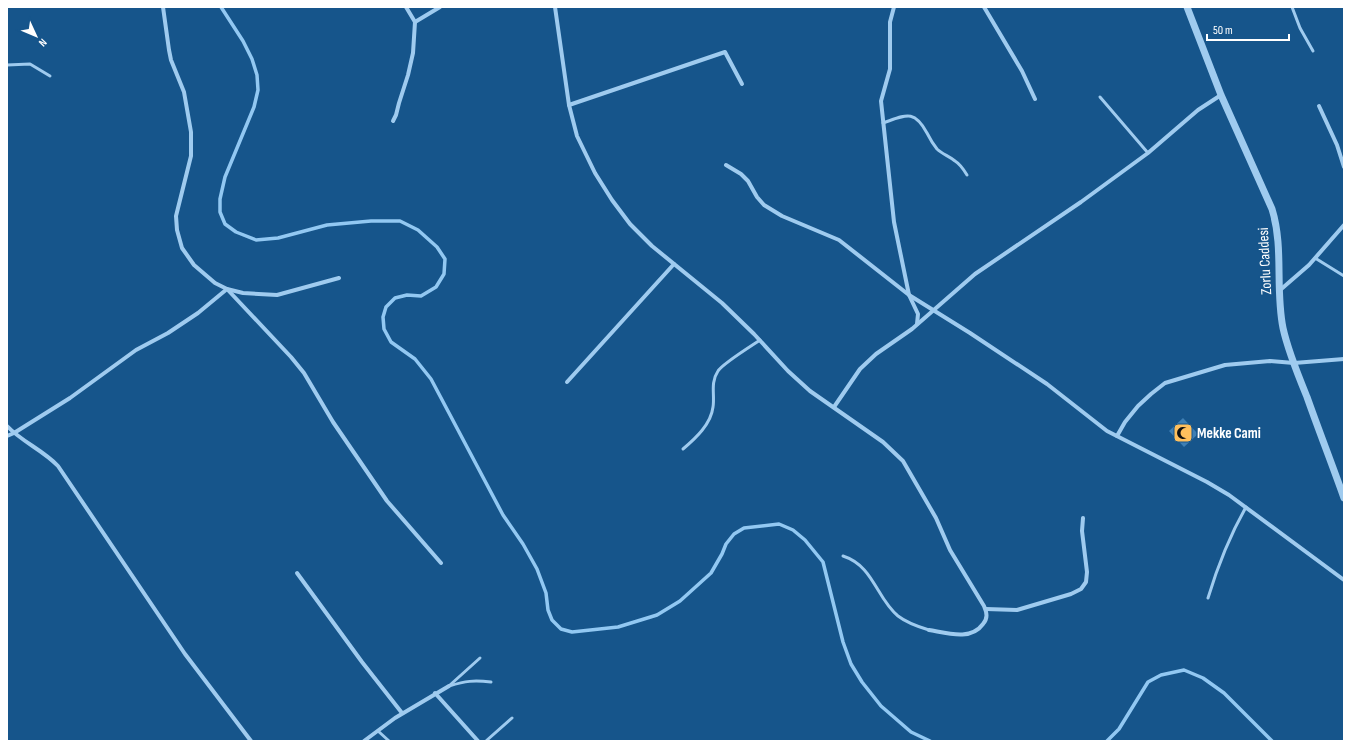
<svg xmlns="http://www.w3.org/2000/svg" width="1351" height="748" font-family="'Sofia Sans Condensed',sans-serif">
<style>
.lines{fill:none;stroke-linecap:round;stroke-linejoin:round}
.stream{stroke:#92c8f2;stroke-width:3.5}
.building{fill:#3e7fb4}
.service{stroke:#9fcbef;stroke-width:3}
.minor{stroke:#9fcbef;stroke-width:4}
.tertiary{stroke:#9fcbef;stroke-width:7}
.labels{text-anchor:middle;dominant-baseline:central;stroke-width:3;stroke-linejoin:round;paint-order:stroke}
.street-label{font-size:15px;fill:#fff;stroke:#16558b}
.poi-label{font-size:15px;font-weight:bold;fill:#fff;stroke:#16558b;text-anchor:start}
</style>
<rect width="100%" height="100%" fill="#16558b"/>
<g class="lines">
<g class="stream">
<path d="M 221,7 L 243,41 L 252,59 L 257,75 L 258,90 L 254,107 L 225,177 L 220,199 L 220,212 L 225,224 L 236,232 L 256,240 L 278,238 L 327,225 L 371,221 L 400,221 L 418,230 L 437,247 L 445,259 L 444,274 L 436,287 L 421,296 L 407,295 L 395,298 L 386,307 L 383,317 L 384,329 L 391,342 L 415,359 L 431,379 L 503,515 L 523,544 L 537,569 L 546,593 L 548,610 L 552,620 L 561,629 L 572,632 L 618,627 L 657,615 L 680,601 L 711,573 L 722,554 L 726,544 L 734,534 L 744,528 L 779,524 L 793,530 L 805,540 L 823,562 L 843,642 L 851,664 L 862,682 L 881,706 L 911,732 L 930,741"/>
<path d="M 1107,741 L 1119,729 L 1148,682 L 1161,675 L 1184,670 L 1203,678 L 1224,693 L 1272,741"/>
</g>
</g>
<path class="building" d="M 1183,418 L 1198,434 L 1184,447 L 1169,431 Z"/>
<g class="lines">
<g class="service">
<path d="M 1292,7 L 1300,28 L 1313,51"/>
<path d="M 7,65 L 30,64 L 50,76"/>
<path d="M 1100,97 L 1148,153"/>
<path d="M 883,123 C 906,115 914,109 927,133 C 930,139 933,144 937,149 C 942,154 949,156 955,161 C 960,164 964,170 967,175"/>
<path d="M 1315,258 L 1344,276"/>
<path d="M 683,449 C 696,438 711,424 713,407 C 715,395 710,383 718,371 C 722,364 751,346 760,340"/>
<path d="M 843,556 C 874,566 876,598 898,616 C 907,623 919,627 929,630"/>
<path d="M 1208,598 C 1218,565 1229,537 1246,507"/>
<path d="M 450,685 L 480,658"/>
<path d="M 449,686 C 466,681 473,680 491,682"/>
<path d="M 378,731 L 389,741"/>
<path d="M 486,741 L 512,718"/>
</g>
<g class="minor">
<path d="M 163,7 L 169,50 L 171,60 L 184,92 L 191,132 L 191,156 L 176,216 L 177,230 L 182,248 L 194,265 L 215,283 L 227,289 L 243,293 L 277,295 L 339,278"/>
<path d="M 555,7 L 569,105 L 577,136 L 595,173 L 612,200 L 630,224 L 652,246 L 722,303 L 754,334 L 788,371 L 810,391 L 883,442 L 903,461 L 936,518 L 950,550 L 984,606 C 987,613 988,618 983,624 C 971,641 947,633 929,630"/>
<path d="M 894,7 L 890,22 L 890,69 L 881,101 L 894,222 L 909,295 L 918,314 L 917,324"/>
<path d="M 984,7 L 1022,71 L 1035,99"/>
<path d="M 415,22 L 440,7"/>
<path d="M 569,105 L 725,52 L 742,84"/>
<path d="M 1319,106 L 1337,145 L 1344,167"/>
<path d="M 393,121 L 396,115 L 399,103 L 408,75 L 413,53 L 415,22 L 406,7"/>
<path d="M 726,165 L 741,174 L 748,181 L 757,197 L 764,205 L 782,216 L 839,240 L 909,295 L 970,333 L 1047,384 L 1107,431 L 1207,482 L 1229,495 L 1344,580"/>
<path d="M 1279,291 L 1309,265 L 1344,225"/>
<path d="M 567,382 L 674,264"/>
<path d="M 834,407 L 860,369 L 876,354 L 912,329 L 975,274 L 1081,202 L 1148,153 L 1198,110 L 1221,95"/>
<path d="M 7,426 C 22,442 43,450 58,466 L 185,654 L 251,741"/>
<path d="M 7,436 L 14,433 L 70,398 L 136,350 L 168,333 L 198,313 L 227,289 L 291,357 L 304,373 L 333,422 L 387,501 L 441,563"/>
<path d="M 1117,436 L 1125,422 L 1138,406 L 1151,394 L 1165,383 L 1225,365 L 1270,361 L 1294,363 L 1344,359"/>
<path d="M 297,573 L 362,662 L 402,713"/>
<path d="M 986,609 L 1017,610 L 1071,594 L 1081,589 L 1086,582 L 1087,572 L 1082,531 L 1083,518"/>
<path d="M 435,693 L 478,741"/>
<path d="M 364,741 L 395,718 L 449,686"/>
</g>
<path class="tertiary" d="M 1187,7 L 1221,95 L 1272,209 C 1284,248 1275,288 1283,328 C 1288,351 1298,375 1307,397 C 1319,431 1332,464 1344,498"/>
</g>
<defs>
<symbol id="mosque-square" viewBox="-11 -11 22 22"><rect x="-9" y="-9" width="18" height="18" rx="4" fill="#ffc05d" stroke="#16558b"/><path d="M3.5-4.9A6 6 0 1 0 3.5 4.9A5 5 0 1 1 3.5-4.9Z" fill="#111"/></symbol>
</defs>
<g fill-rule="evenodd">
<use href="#mosque-square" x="1172" y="422" width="22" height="22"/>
</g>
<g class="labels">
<g class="street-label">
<text transform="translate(1265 261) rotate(-93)">Zorlu Caddesi</text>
</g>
<g class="poi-label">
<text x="1197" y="433">Mekke Cami</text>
</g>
</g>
<rect width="1351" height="748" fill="none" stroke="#ffffff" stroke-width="16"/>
<g transform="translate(36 36) rotate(134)" stroke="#16558b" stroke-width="3" paint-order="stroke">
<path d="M0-3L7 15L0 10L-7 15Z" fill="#ffffff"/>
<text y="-6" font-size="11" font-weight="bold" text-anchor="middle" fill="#ffffff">N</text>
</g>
<path d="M1207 34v6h82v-6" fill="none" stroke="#ffffff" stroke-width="2"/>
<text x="1213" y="34" font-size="12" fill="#ffffff" stroke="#16558b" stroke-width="3" paint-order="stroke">50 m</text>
</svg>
